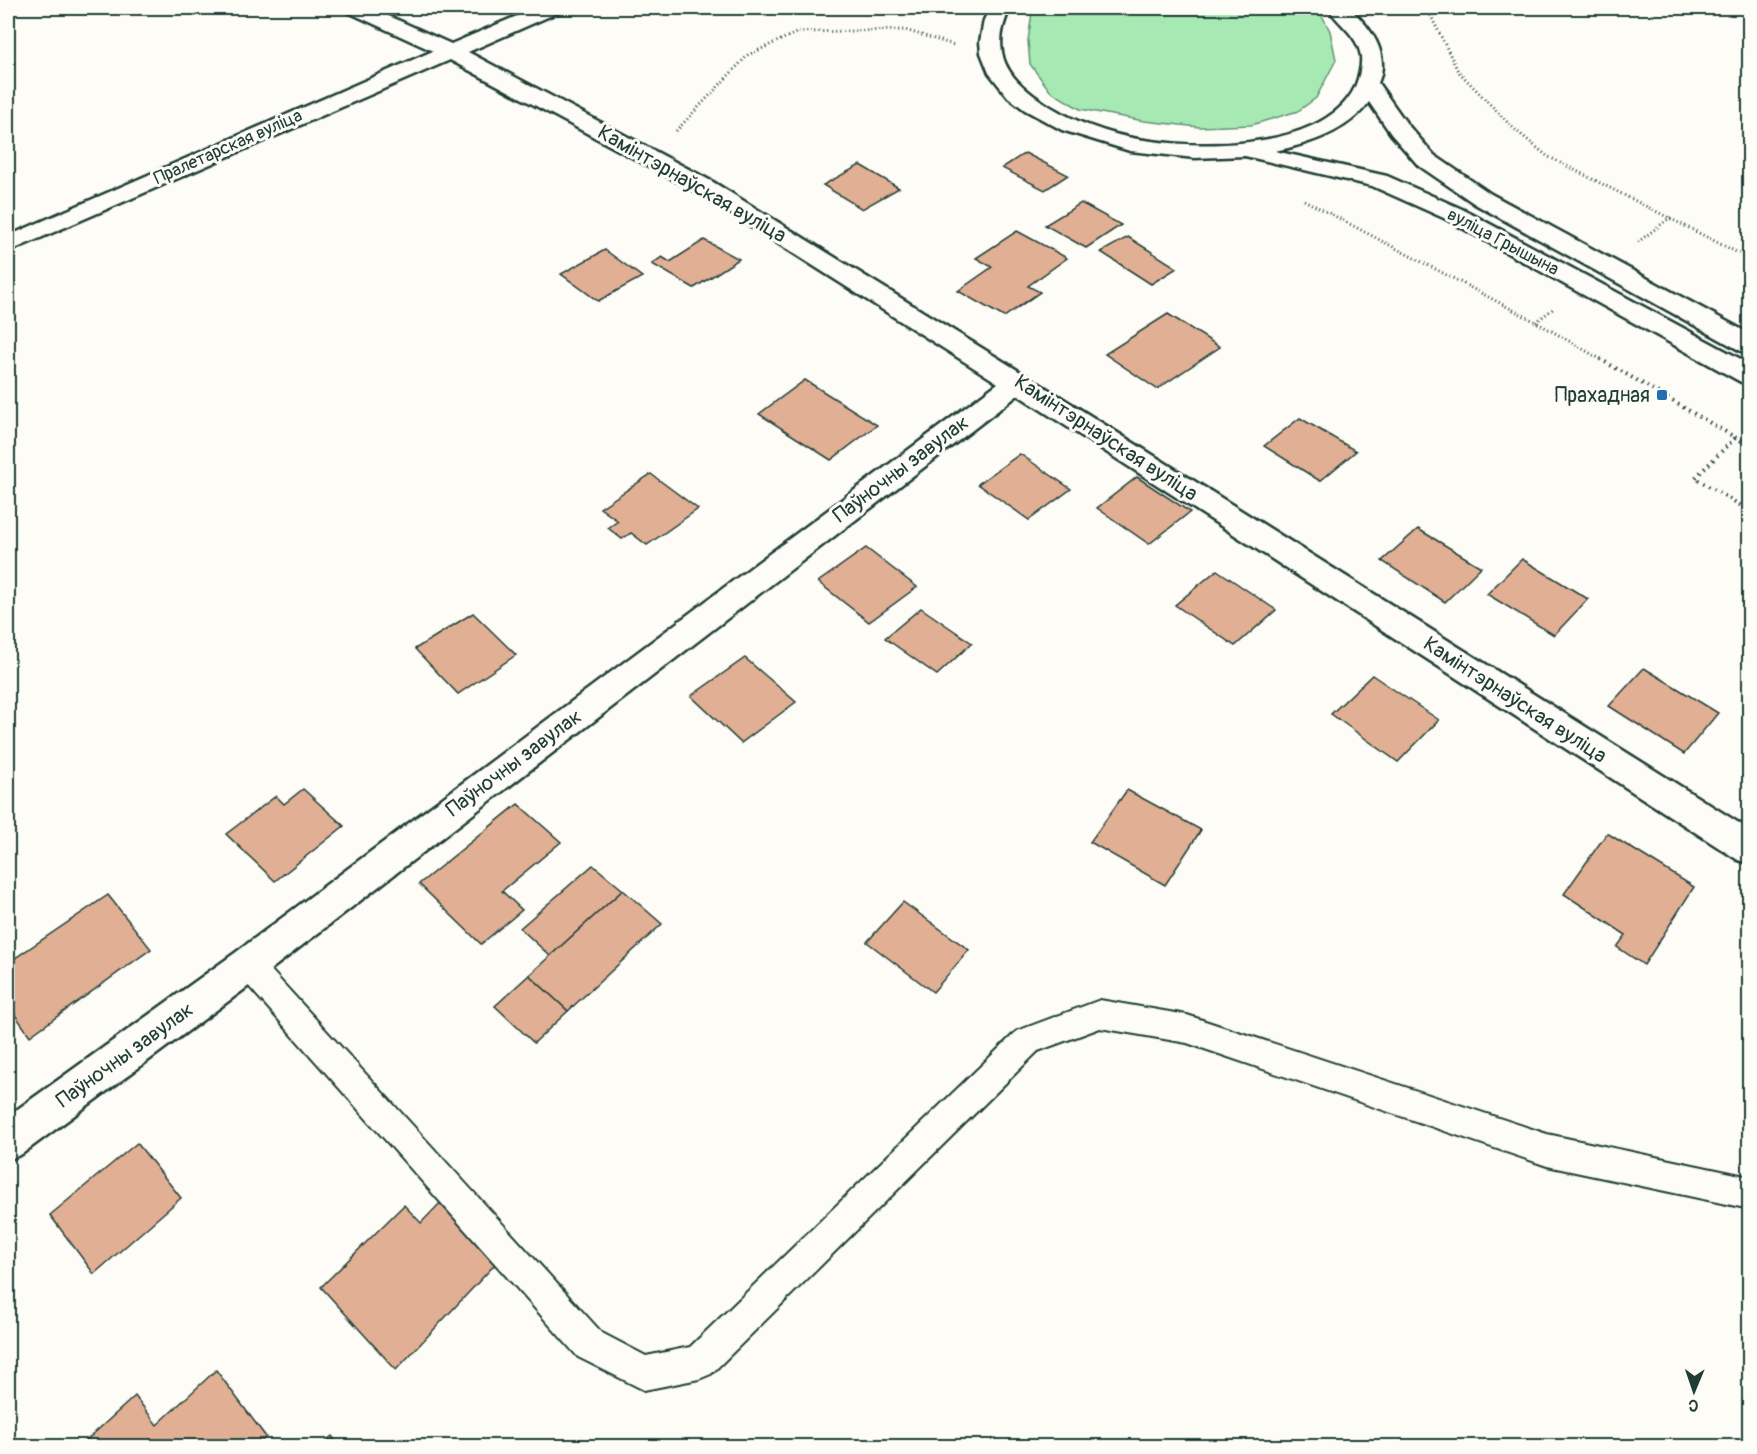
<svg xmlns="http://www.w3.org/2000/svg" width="1757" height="1454" font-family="Pangolin,sans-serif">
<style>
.green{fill:#a7e9b3;stroke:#639374;stroke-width:1.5}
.building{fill:#e1af94;stroke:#1f3d34;stroke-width:1.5}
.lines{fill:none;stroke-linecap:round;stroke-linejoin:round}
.service-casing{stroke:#1f3d34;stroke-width:4}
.minor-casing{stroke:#1f3d34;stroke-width:5}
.primary-casing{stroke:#1f3d34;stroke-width:5}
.path-far1{stroke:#1f3d34;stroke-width:3;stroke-dasharray:1 3;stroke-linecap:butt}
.path{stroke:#1f3d34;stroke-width:4;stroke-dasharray:1.5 4.5;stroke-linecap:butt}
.service{fill:#fdfcf7;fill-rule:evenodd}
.minor{fill:#fdfcf7;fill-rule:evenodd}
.primary{fill:#fdfcf7;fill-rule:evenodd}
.poi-dot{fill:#1f6fb2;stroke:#fdfcf7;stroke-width:2}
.labels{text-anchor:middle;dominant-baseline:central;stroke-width:6;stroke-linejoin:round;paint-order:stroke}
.far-street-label{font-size:18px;fill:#1f3d34;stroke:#fdfcf7}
.street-label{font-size:21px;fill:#1f3d34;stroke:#fdfcf7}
.poi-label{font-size:21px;fill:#1f3d34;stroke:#fdfcf7;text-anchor:end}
</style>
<rect width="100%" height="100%" fill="#fdfcf7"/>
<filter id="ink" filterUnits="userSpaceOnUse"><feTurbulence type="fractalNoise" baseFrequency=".0167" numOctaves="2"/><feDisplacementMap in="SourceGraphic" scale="12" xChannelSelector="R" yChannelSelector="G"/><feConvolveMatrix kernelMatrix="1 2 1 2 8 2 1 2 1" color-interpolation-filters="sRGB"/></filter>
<g filter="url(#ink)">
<path class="green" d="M 1035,8 L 1318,8 L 1330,31 L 1336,60 L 1316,98 L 1298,111 L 1251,125 L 1199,127 L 1144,121 L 1080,109 L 1050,91 L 1030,64 L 1028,41 L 1032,12 Z"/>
<g class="building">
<path d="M 1025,153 L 1068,175 L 1045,190 L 1002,168 Z"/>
<path d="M 860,165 L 899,188 L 862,209 L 823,185 Z"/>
<path d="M 1081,203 L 1121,225 L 1086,248 L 1045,225 Z"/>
<path d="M 1017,231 L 1067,258 L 1028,286 L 1040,292 L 1004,317 L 958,291 L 992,267 L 976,258 Z"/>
<path d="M 1128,237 L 1177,268 L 1151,284 L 1101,252 Z"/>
<path d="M 704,240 L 739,259 L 694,288 L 652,264 L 662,257 L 670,262 Z"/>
<path d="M 605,250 L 642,277 L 598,301 L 561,274 Z"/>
<path d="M 1168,314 L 1220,347 L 1157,389 L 1105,354 Z"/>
<path d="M 805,380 L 877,425 L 831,460 L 759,414 Z"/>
<path d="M 1300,418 L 1356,451 L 1320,481 L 1264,446 Z"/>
<path d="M 1020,454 L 1071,489 L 1029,520 L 978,484 Z"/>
<path d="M 651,474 L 698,509 L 647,545 L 631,533 L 622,539 L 608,528 L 618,521 L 600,508 Z"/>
<path d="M 1137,477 L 1190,512 L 1149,544 L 1097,508 Z"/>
<path d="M 1418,529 L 1481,567 L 1445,602 L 1382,561 Z"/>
<path d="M 866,548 L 917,587 L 869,622 L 818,582 Z"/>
<path d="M 1522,559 L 1588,599 L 1554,635 L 1487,594 Z"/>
<path d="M 1217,570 L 1276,610 L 1235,646 L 1175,605 Z"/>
<path d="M 921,608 L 972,643 L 937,675 L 885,638 Z"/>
<path d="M 473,613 L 516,655 L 458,694 L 415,649 Z"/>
<path d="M 745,658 L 796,702 L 741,743 L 691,696 Z"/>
<path d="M 1644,668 L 1718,713 L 1684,754 L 1609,706 Z"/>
<path d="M 1372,675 L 1439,720 L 1398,762 L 1331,714 Z"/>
<path d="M 303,789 L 344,826 L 275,881 L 226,834 L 276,796 L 284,804 Z"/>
<path d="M 1127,790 L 1201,830 L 1165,885 L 1090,842 Z"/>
<path d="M 518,804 L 561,842 L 502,891 L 522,910 L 481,944 L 419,884 Z"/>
<path d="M 1607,833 L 1694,887 L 1644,965 L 1617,947 L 1626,935 L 1564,894 Z"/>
<path d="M 593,865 L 623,890 L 550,956 L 520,928 Z"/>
<path d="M 623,890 L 662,924 L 568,1011 L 529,975 Z"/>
<path d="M 108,895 L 151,949 L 30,1036 L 8,1005 L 8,963 Z"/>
<path d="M 903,902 L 969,950 L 933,992 L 867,942 Z"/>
<path d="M 529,975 L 568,1011 L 534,1043 L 495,1006 Z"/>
<path d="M 137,1143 L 181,1198 L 94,1274 L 50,1215 Z"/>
<path d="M 443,1200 L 501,1258 L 396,1370 L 321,1287 L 404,1205 L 421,1223 Z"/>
<path d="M 216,1370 L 266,1437 L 256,1446 L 80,1446 L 135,1396 L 157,1425 Z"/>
<path d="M 332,1436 L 339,1446 L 320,1446 Z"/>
</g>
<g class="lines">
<defs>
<path id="service" d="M 248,952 L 258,956 L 602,1333 L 646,1356 L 690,1347 L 1017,1031 L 1100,1000 L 1187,1015 L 1547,1134 L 1750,1177 L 1750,1209 L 1547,1166 L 1187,1043 L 1100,1028 L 1038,1051 L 711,1374 L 699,1379 L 644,1390 L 578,1357 L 238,974 L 234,965 L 238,956 Z"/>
<path id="minor" d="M 345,8 L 371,8 L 451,44 L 536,8 L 562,8 L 559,12 L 468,52 L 713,182 L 1027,376 L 1750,830 L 1750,864 L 1738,860 L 1018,395 L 261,977 L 22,1154 L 8,1160 L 8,1116 L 235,953 L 998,383 L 697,192 L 450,60 L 8,252 L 8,236 L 433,51 L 348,12 Z"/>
<path id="primary" d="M 990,8 L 1010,8 C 1004,22 999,36 1002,52 C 1005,71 1019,84 1033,95 C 1057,113 1086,126 1115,134 C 1177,151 1323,155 1355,87 C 1359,77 1362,67 1361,56 C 1357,34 1339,25 1328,8 L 1349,8 C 1370,26 1391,54 1378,83 L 1407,124 L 1434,155 L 1491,194 L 1750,334 L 1750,353 L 1741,351 L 1475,204 L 1418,165 L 1391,134 L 1369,102 C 1348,131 1310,144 1275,151 L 1387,176 L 1462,209 L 1750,364 L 1750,385 L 1741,382 L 1446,219 L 1372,186 L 1245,156 L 1195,158 L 1130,151 L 1062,130 L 1025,110 L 1008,97 L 989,73 L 981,53 L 980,42 L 984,20 Z"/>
</defs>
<use href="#service" class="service-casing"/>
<use href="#minor" class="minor-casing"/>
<use href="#primary" class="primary-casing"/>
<g class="path-far1">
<path d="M 1427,8 L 1458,71 L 1512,127 L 1547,156 L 1750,259"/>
<path d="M 676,131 L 748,55 L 798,32 L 905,30 L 954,45"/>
<path d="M 1304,200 L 1536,322 L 1602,360"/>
<path d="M 1638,242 L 1671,217"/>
<path d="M 1536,322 L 1554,308"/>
</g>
<g class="path">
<path d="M 1600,359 L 1750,446"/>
<path d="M 1735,438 L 1695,478 L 1750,511"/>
</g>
<use href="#service" class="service"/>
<use href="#minor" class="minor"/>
<use href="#primary" class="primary"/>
</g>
</g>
<rect class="poi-dot" x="1656" y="389" width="12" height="12" rx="3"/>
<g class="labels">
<g class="far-street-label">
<text transform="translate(228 147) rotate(-24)">Пралетарская вуліца</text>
<text transform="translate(1503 242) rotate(28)">вуліца Грышына</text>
</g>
<g class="street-label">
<text transform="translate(692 184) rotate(30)">Камінтэрнаўская вуліца</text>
<text transform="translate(1106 438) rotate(33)">Камінтэрнаўская вуліца</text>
<text transform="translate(901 469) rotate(-37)">Паўночны завулак</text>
<text transform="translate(1515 700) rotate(33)">Камінтэрнаўская вуліца</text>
<text transform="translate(514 763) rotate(-37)">Паўночны завулак</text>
<text transform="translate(125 1055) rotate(-36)">Паўночны завулак</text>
</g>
<g class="poi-label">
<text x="1650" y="395">Прахадная</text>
</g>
</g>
<rect width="1757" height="1454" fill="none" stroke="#fdfcf7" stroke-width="30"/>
<rect x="15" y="15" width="1727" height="1424" fill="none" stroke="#1f3d34" stroke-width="2" filter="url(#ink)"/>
<g transform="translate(1694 1391) rotate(182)" stroke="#fdfcf7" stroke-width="4.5" paint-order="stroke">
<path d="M0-4.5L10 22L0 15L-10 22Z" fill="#1f3d34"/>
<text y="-9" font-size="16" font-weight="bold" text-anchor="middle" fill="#1f3d34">С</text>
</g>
</svg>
